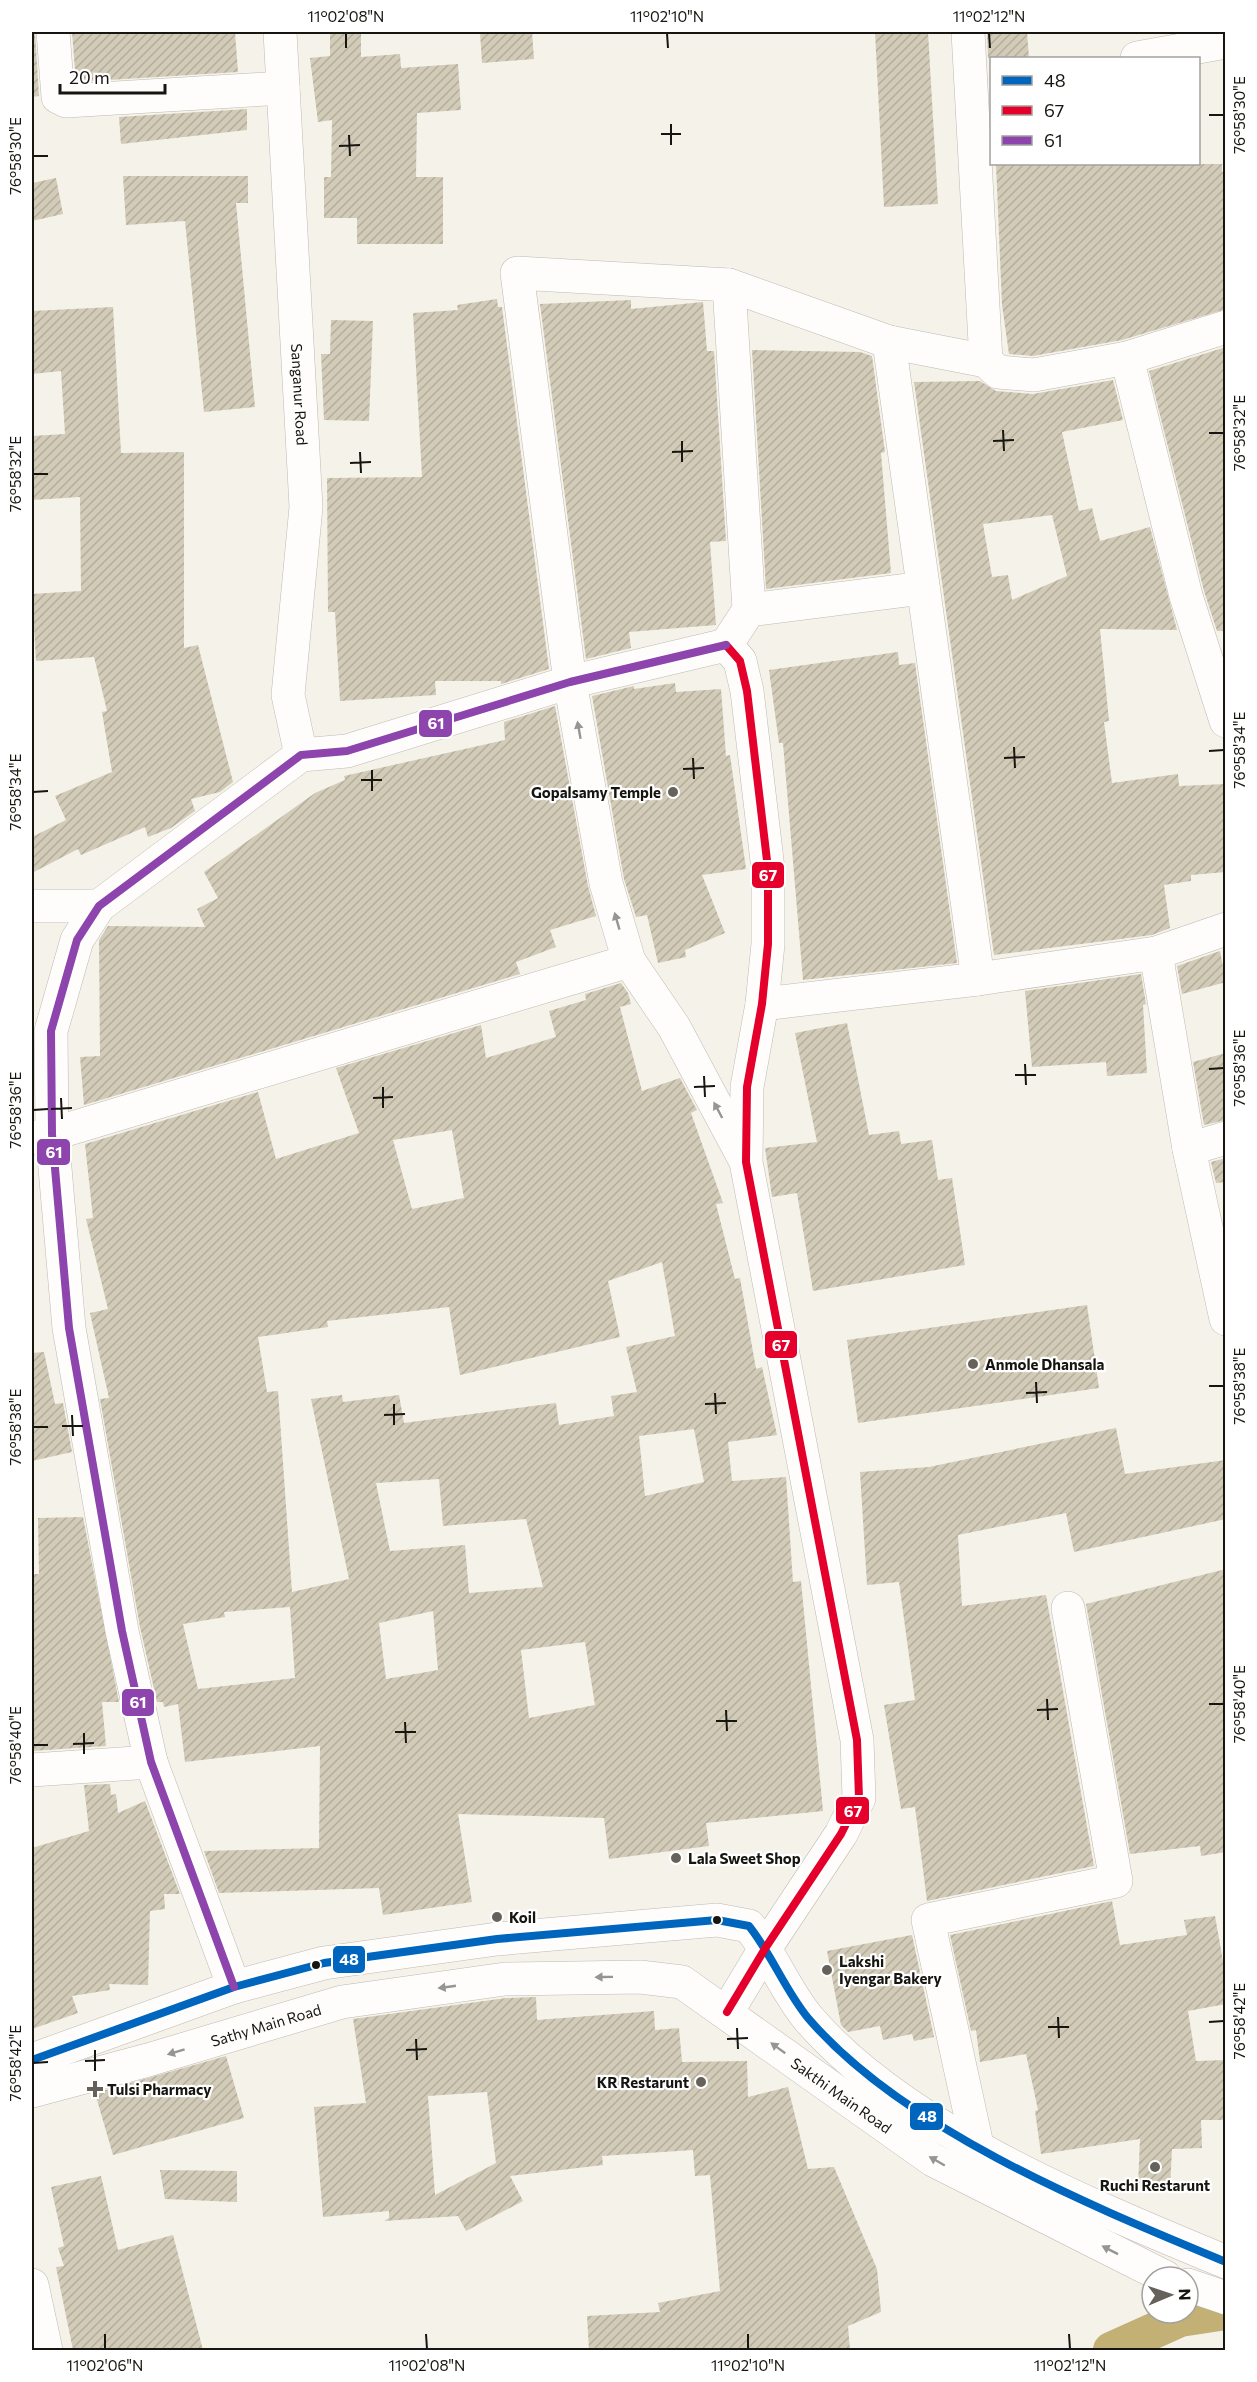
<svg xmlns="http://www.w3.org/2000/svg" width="1257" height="2382" font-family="Commissioner,sans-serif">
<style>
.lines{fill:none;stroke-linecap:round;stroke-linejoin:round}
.canal{stroke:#c2b074;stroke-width:36}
.building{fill:url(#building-hatch);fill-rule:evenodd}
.minor-casing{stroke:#bdbab3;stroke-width:34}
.major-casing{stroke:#bdbab3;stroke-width:34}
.highway-casing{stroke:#bdbab3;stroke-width:34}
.minor{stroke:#fefdfc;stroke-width:33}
.major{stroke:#fefdfc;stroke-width:33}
.highway{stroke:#fefdfc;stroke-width:33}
.bus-1-casing{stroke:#fff;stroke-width:12}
.bus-2-casing{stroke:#fff;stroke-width:12}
.bus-3-casing{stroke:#fff;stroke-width:12}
.bus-1{stroke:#0065bd;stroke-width:8}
.bus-2{stroke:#e4002b;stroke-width:8}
.bus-3{stroke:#8e44ad;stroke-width:8}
.oneway{fill:#969591}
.ticks{fill:none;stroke:#17150f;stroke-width:2}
.poi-dot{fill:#65625b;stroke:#fff;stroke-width:2}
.bus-dot{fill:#17150f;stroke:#fff;stroke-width:2}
.labels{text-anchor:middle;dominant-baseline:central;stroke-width:4.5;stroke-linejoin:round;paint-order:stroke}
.street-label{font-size:15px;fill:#17150f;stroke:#fff}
.poi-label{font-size:15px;font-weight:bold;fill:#17150f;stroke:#fff;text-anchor:start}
.line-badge{stroke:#fff;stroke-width:2}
.badge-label{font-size:16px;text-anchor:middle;font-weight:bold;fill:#fff}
.neatline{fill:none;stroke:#17150f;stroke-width:2}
.ticks-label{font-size:15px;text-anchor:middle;fill:#17150f}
</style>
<defs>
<pattern id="building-hatch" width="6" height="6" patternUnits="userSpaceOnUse" patternTransform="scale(1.5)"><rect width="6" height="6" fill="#d2cbb8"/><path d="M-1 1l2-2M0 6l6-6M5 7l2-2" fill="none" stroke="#b4ad9d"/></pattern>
</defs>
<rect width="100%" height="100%" fill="#f5f2e9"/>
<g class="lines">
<path class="canal" d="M 1111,2350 L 1180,2319 L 1226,2312"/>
</g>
<g class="building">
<path d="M 32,32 L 35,32 L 39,96 L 32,97 Z"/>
<path d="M 72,32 L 235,32 L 238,72 L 76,82 Z"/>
<path d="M 330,32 L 361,32 L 361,57 L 400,54 L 401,68 L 458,64 L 461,110 L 417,113 L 416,177 L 443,177 L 443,244 L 357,244 L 357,218 L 324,218 L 324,177 L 331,177 L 332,120 L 318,122 L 310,58 L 330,56 Z"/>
<path d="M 480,32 L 532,32 L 534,59 L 482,63 Z"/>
<path d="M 875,32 L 928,32 L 938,204 L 884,207 Z"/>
<path d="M 987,32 L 1027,32 L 1029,58 L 988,58 Z"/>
<path d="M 247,109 L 247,130 L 121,144 L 119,117 Z"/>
<path d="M 996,164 L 1222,164 L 1222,172 L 1226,171 L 1226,309 L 1122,340 L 1033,356 L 1009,354 L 1002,305 Z"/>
<path d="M 123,176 L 248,176 L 248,203 L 236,203 L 255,407 L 204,412 L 185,221 L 126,225 Z"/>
<path d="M 56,178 L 63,214 L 32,221 L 32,183 Z"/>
<path d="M 497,299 L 498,307 L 502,307 L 549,669 L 501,684 L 501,681 L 435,681 L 436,695 L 340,701 L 335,612 L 328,612 L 327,478 L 422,477 L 413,313 L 458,310 L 457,305 Z"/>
<path d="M 631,300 L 631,309 L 703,302 L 707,351 L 714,351 L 726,541 L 710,542 L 716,625 L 629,632 L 631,648 L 586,659 L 540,304 Z"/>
<path d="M 113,307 L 121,453 L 184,452 L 184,648 L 198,645 L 233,782 L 220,792 L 191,799 L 195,811 L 171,828 L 148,837 L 145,827 L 81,855 L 78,849 L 32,873 L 32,837 L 66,820 L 55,796 L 112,772 L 102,712 L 107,711 L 94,657 L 36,661 L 32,594 L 81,591 L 80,497 L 32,500 L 32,436 L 65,434 L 61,371 L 32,374 L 32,311 Z"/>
<path d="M 331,320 L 373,321 L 369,421 L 324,420 L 321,354 L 330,354 Z"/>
<path d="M 1226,347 L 1226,631 L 1217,631 L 1204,591 L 1149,371 Z"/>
<path d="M 752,350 L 860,352 L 872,356 L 885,452 L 881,453 L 891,573 L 766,589 Z"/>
<path d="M 1113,380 L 1123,420 L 1062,432 L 1079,511 L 1092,508 L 1100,541 L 1150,527 L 1177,630 L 1100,629 L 1109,721 L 1104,722 L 1112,783 L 1178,774 L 1179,786 L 1226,784 L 1226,872 L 1191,875 L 1191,881 L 1164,885 L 1170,928 L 1152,935 L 994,955 L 914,382 L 980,381 L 996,391 L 1033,394 ZM 1052,515 L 1067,576 L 1012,600 L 1008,575 L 992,577 L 983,524 Z"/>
<path d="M 898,652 L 899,665 L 915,663 L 957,963 L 803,980 L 783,743 L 779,743 L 769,670 Z"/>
<path d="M 675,683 L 676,692 L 721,689 L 726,756 L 730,755 L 746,869 L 702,875 L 725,933 L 685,950 L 686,957 L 658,963 L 647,915 L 636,917 L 624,879 L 592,696 L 634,686 L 634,689 Z"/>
<path d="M 555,706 L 588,886 L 596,916 L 550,930 L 556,947 L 516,962 L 520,974 L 84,1105 L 80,1057 L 100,1056 L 99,940 L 108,926 L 205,927 L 197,909 L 218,898 L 204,872 L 315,793 L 345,780 L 344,776 L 505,740 L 504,722 Z"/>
<path d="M 1220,951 L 1226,982 L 1182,994 L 1177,966 Z"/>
<path d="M 1141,974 L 1146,1004 L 1143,1005 L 1147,1073 L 1107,1076 L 1106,1062 L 1032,1067 L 1025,991 Z"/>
<path d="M 621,983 L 628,993 L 631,1004 L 620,1007 L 642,1091 L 680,1078 L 697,1110 L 691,1113 L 723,1203 L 716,1204 L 735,1279 L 740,1278 L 756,1369 L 762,1367 L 777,1435 L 728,1442 L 732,1481 L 786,1477 L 793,1582 L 801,1581 L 823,1811 L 706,1823 L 709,1846 L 609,1859 L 604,1818 L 458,1814 L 472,1902 L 383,1915 L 379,1888 L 219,1893 L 204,1851 L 319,1848 L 320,1746 L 185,1762 L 178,1704 L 164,1707 L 163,1702 L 157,1702 L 140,1627 L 100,1399 L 109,1398 L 90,1313 L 108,1309 L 86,1219 L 93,1218 L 85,1144 L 258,1092 L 276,1159 L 359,1133 L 336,1068 L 481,1025 L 486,1058 L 556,1037 L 549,1011 L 586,1000 L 585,994 ZM 452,1130 L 464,1198 L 412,1209 L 393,1140 ZM 662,1262 L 675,1336 L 626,1347 L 637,1392 L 611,1396 L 614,1416 L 559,1425 L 556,1403 L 404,1423 L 399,1395 L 343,1402 L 342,1395 L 311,1399 L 349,1579 L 292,1592 L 278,1391 L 267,1392 L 258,1337 L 328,1327 L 327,1321 L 449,1307 L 460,1375 L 620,1337 L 608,1281 ZM 694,1429 L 704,1482 L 645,1496 L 639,1436 ZM 439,1479 L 443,1526 L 526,1519 L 543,1587 L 469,1593 L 465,1545 L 390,1551 L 376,1483 ZM 290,1607 L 295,1678 L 198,1689 L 183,1624 L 225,1617 L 224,1612 ZM 433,1611 L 438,1670 L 386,1679 L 379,1623 ZM 585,1642 L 595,1705 L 529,1718 L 521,1650 Z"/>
<path d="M 847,1023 L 869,1135 L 899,1131 L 901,1144 L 932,1140 L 938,1180 L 952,1178 L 965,1265 L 813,1291 L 797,1193 L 772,1197 L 765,1148 L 817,1142 L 795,1033 Z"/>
<path d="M 1226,1053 L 1226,1120 L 1204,1125 L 1193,1062 Z"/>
<path d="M 1226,1158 L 1226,1182 L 1216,1183 L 1211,1162 Z"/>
<path d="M 1087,1305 L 1099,1388 L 858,1423 L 847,1340 Z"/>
<path d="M 44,1352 L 55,1404 L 63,1403 L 72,1452 L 32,1461 L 32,1353 Z"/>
<path d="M 1116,1428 L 1125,1474 L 1226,1460 L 1226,1519 L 1074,1552 L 1066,1513 L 958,1535 L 962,1606 L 1046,1595 L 1094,1866 L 927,1901 L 915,1807 L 901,1809 L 884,1705 L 915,1700 L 899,1582 L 867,1585 L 860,1472 L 929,1467 Z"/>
<path d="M 83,1517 L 119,1702 L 102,1702 L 106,1746 L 32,1751 L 32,1574 L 39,1574 L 38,1518 Z"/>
<path d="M 1226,1569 L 1226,1852 L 1201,1856 L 1200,1846 L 1130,1854 L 1086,1604 Z"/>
<path d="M 110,1784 L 111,1795 L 116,1794 L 118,1813 L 145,1801 L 180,1894 L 164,1894 L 165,1909 L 150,1911 L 148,1985 L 109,1984 L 110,1990 L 72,1996 L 78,2013 L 32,2029 L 32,1848 L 89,1831 L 84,1785 Z"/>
<path d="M 1112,1901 L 1120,1945 L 1187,1935 L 1184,1920 L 1215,1916 L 1226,1978 L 1226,2004 L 1188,2011 L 1196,2061 L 1226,2060 L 1226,2120 L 1201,2120 L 1202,2148 L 1172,2149 L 1170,2189 L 1138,2187 L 1140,2139 L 1041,2154 L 1035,2111 L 1038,2110 L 1026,2054 L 980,2062 L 976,2030 L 971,2031 L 950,1935 Z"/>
<path d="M 912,1935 L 934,2037 L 914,2041 L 912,2034 L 883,2040 L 880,2026 L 848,2032 L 841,2025 L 827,1951 Z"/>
<path d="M 536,1997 L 537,2020 L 654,2011 L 655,2030 L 679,2028 L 682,2062 L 747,2061 L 748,2097 L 788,2087 L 808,2169 L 834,2167 L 877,2269 L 881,2312 L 848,2326 L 850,2350 L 589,2350 L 587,2316 L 660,2312 L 658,2303 L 720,2291 L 710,2175 L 695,2176 L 693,2150 L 602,2156 L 603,2165 L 510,2176 L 523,2201 L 466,2231 L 458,2216 L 384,2221 L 389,2218 L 389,2211 L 323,2217 L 314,2107 L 366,2103 L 353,2019 L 506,1998 ZM 487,2092 L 496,2163 L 435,2195 L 428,2096 Z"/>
<path d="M 226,2056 L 244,2118 L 113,2155 L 95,2093 Z"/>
<path d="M 160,2170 L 237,2171 L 237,2202 L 165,2199 Z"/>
<path d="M 101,2176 L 118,2250 L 173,2235 L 203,2350 L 73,2350 L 56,2267 L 64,2266 L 58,2248 L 64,2246 L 51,2187 Z"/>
</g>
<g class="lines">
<defs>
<g id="minor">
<path d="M 53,32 L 58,97 L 66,101 L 283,88"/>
<path d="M 968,32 L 986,361"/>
<path d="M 1137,58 L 1226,42"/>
<path d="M 889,342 L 978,979"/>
<path d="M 1127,358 L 1186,596 L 1226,721"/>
<path d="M 749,610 L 923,588"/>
<path d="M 726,645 L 749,610 L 729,285 L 889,342 L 986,361 L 998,372 L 1034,375 L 1127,358 L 1226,327"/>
<path d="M 570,682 L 517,273 L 729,285"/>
<path d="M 32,906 L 99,906"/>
<path d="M 1156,953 L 1226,929"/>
<path d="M 762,1004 L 978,979 L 1156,953 L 1189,1149 L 1226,1319"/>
<path d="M 32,1138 L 52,1134 L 629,961"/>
<path d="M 1189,1149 L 1226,1138"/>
<path d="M 32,1770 L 151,1762"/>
<path d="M 977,2145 L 928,1920 L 1116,1881 L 1068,1608"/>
<path d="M 32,2285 L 46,2350"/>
</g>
<g id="major">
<path id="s1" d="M 280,32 L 306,507 L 288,695 L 301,755"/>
<path d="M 570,682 L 606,883 L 629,961 L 674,1027 L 744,1158"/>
<path d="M 234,1987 L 151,1762 L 122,1631 L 69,1328 L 52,1134 L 51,1031 L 77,940 L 99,906 L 301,755 L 347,751 L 570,682 L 726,645 L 740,661 L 747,691 L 768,869 L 768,944 L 762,1004 L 747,1087 L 746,1162 L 857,1740 L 859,1798 L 841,1834 L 766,1947 L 727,2012"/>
</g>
<g id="highway">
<path d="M 32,2060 L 234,1987 L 324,1963 L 497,1939 L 717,1920 L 749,1926 C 772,1955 785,1990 808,2018 C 904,2130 1091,2206 1226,2262"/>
<path id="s2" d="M 32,2091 L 148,2060 L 342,2002 L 505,1979 L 640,1977 L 682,1982 L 933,2160 L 1165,2277"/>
<path d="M 1188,2285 L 1226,2298"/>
</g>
</defs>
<use href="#minor" class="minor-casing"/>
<use href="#major" class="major-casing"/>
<use href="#highway" class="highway-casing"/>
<use href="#minor" class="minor"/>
<use href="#major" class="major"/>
<use href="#highway" class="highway"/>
<defs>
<path id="bus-1" d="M 32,2060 L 234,1987 L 324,1963 L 497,1939 L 717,1920 L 749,1926 C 772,1955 785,1990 808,2018 C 904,2130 1091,2206 1226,2262"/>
<path id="bus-2" d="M 726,645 L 740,661 L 747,691 L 768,869 L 768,944 L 762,1004 L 747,1087 L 746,1162 L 857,1740 L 859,1798 L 841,1834 L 766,1947 L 727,2012"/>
<path id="bus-3" d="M 234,1987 L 151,1762 L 122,1631 L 69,1328 L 52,1134 L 51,1031 L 77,940 L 99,906 L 301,755 L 347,751 L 570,682 L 726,645"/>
</defs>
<use href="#bus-1" class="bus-1-casing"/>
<use href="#bus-2" class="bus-2-casing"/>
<use href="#bus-3" class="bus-3-casing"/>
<use href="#bus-1" class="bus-1"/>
<use href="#bus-2" class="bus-2"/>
<use href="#bus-3" class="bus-3"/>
</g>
<defs><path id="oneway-solid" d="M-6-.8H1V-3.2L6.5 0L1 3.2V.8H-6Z" transform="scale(1.5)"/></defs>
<g class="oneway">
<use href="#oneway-solid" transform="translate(579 730) rotate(-100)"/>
<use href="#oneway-solid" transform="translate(617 921) rotate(-106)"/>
<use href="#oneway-solid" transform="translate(718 1110) rotate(-118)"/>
<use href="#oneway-solid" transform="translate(604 1977) rotate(179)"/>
<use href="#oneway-solid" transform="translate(447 1987) rotate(172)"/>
<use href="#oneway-solid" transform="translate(778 2048) rotate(-144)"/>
<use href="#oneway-solid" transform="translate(176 2052) rotate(163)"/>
<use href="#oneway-solid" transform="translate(937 2161) rotate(-150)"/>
<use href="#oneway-solid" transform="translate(1110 2250) rotate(-153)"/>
</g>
<path class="ticks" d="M 346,33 L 346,48M 667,33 L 668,48M 989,33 L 990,48M 1209,115 L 1224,115M 671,124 L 671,145M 661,134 L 681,134M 349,135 L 350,156M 339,146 L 360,145M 33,156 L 48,156M 1003,430 L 1004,451M 1209,433 L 1224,433M 682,441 L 682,462M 993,441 L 1014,440M 360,452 L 361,473M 672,452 L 693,451M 350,463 L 371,462M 33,474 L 48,474M 1014,747 L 1015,768M 1209,751 L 1224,750M 693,758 L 694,779M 1004,758 L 1025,757M 683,769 L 704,768M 372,770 L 372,791M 361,780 L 382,780M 33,792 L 48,791M 1025,1064 L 1026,1085M 1209,1069 L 1224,1068M 1015,1075 L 1036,1075M 704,1076 L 705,1097M 383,1087 L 383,1108M 694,1087 L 715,1086M 61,1098 L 62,1119M 373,1098 L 393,1097M 51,1109 L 72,1108M 33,1110 L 48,1109M 1036,1382 L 1037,1403M 1209,1386 L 1224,1386M 715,1393 L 716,1414M 1026,1393 L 1047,1392M 394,1404 L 394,1425M 705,1404 L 726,1403M 72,1415 L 73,1436M 384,1415 L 405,1414M 62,1426 L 83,1426M 33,1427 L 48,1427M 1047,1699 L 1048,1720M 1209,1704 L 1224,1704M 726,1710 L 727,1731M 1037,1710 L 1058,1709M 716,1721 L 737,1721M 405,1722 L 406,1743M 395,1732 L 416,1732M 84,1733 L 84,1754M 73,1744 L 94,1743M 33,1745 L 48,1745M 1058,2017 L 1059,2038M 1209,2022 L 1224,2021M 1048,2027 L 1069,2027M 737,2028 L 738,2049M 416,2039 L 417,2060M 727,2039 L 748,2038M 95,2050 L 95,2071M 406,2050 L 427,2049M 85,2061 L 105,2060M 33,2063 L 48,2062M 105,2334 L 105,2349M 426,2334 L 427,2349M 748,2334 L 748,2349M 1069,2334 L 1070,2349"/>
<g class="poi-dot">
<circle cx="673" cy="792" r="6"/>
<circle cx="973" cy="1364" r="6"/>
<circle cx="676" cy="1858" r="6"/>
<circle cx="497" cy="1917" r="6"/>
<circle cx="827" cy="1970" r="6"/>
<circle cx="701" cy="2082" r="6"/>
<path d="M92 2080h6v6h6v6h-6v6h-6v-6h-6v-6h6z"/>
<circle cx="1155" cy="2167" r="6"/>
</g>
<g class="bus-dot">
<circle cx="717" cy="1920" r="5"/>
<circle cx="316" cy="1965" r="5"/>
</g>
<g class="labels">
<g class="street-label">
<text stroke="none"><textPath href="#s1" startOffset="363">Sanganur Road</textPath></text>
<text stroke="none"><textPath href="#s2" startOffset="243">Sathy Main Road</textPath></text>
<text stroke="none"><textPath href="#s2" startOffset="860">Sakthi Main Road</textPath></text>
</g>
<g class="poi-label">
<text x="661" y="792" text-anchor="end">Gopalsamy Temple</text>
<text x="985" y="1364">Anmole Dhansala</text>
<text x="688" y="1858">Lala Sweet Shop</text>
<text x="509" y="1917">Koil</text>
<text x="839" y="1961">Lakshi<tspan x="839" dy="17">Iyengar Bakery</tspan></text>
<text x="689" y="2082" text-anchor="end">KR Restarunt</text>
<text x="107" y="2089">Tulsi Pharmacy</text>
<text x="1155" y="2185" text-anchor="middle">Ruchi Restarunt</text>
</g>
</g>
<g class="line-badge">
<rect x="418" y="709" width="35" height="29" rx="6" fill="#8e44ad"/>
<rect x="751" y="861" width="34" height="28" rx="6" fill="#e4002b"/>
<rect x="36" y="1138" width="35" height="28" rx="6" fill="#8e44ad"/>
<rect x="764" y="1330" width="34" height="29" rx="6" fill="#e4002b"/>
<rect x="121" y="1688" width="34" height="29" rx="6" fill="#8e44ad"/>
<rect x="835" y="1796" width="35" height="29" rx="6" fill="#e4002b"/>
<rect x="332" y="1945" width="34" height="29" rx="6" fill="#0065bd"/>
<rect x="909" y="2102" width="35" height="29" rx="6" fill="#0065bd"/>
</g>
<g class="badge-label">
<text x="436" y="729">61</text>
<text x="768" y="881">67</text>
<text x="54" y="1158">61</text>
<text x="781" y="1351">67</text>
<text x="138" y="1708">61</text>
<text x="853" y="1817">67</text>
<text x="349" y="1965">48</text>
<text x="927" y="2122">48</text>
</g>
<rect width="1257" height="2382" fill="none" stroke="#ffffff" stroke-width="66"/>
<rect x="990" y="57" width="210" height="108" fill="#ffffff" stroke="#a2a19f" stroke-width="1.5"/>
<rect x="1002" y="76" width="30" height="9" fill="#0065bd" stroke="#a2a19f" stroke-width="1.5"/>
<text x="1044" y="87" font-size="18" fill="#17150f">48</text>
<rect x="1002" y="106" width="30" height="9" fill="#e4002b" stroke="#a2a19f" stroke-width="1.5"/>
<text x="1044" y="117" font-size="18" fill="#17150f">67</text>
<rect x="1002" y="136" width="30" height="9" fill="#8e44ad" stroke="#a2a19f" stroke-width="1.5"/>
<text x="1044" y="147" font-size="18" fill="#17150f">61</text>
<g transform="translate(1170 2295) rotate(88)"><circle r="28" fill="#ffffff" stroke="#a2a19f" stroke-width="1.5"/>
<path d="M0-4.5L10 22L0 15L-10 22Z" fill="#65625b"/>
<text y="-9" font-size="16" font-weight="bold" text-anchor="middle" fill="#17150f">N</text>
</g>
<path d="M60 84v9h105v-9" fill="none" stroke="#17150f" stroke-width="3"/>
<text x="69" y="84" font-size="18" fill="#17150f" stroke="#ffffff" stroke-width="4.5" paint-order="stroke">20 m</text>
<rect x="33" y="33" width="1191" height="2316" class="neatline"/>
<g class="ticks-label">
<text x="346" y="22">11°02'08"N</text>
<text x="667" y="22">11°02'10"N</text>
<text x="989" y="22">11°02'12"N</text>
<text transform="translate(1240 115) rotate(-90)" y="5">76°58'30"E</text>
<text transform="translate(16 156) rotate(-90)" y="5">76°58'30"E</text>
<text transform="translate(1240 433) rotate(-90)" y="5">76°58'32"E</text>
<text transform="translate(16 474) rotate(-90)" y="5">76°58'32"E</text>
<text transform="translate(1240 750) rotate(-90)" y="5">76°58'34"E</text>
<text transform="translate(16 792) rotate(-90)" y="5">76°58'34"E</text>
<text transform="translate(1240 1068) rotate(-90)" y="5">76°58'36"E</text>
<text transform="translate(16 1110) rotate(-90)" y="5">76°58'36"E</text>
<text transform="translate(1240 1386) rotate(-90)" y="5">76°58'38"E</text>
<text transform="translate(16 1427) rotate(-90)" y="5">76°58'38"E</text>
<text transform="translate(1240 1704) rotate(-90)" y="5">76°58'40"E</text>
<text transform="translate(16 1745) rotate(-90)" y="5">76°58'40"E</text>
<text transform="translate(1240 2021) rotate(-90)" y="5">76°58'42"E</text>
<text transform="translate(16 2063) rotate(-90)" y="5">76°58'42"E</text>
<text x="105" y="2371">11°02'06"N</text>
<text x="427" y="2371">11°02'08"N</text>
<text x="748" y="2371">11°02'10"N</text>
<text x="1070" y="2371">11°02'12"N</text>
</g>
</svg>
